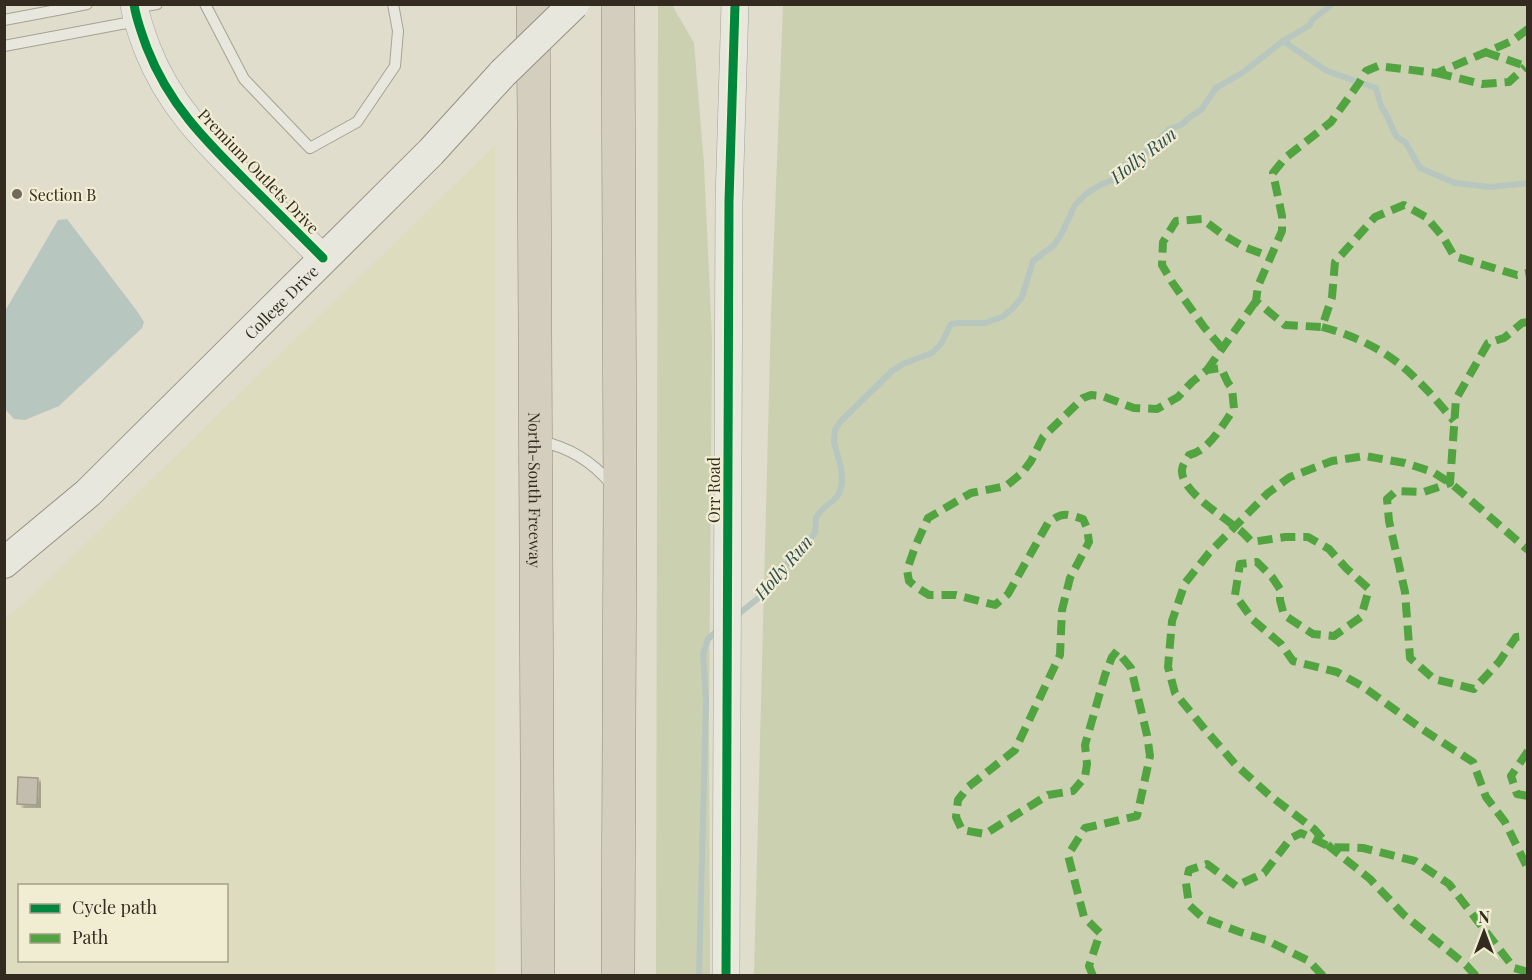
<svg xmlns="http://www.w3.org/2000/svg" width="1532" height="980" font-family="'Playfair Display',serif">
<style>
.farmland{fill:#dedcbe;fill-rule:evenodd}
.green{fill:#cbd0b0}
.water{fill:#b7c6bf}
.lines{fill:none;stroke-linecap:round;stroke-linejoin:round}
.stream{stroke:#b7c6bf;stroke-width:6}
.building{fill:#c3bdae;stroke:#a0998c;stroke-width:1.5;filter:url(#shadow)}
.service-casing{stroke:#a5a296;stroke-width:12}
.tertiary-casing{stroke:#a5a296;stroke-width:28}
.secondary-casing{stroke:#959185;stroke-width:32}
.motorway-casing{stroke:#8b877c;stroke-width:34}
.service{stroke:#e8e7dd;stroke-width:10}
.tertiary{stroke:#e8e7dd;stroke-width:27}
.secondary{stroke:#e8e7dd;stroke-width:30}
.motorway{stroke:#d3cebd;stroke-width:33}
.secondary-bridge-casing{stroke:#959185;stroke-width:32;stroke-linecap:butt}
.secondary-bridge{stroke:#e8e7dd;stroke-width:30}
.quiet{stroke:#52a441;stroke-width:8;stroke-dasharray:15 8;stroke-linecap:butt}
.cycleway-casing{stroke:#f1edd3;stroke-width:13}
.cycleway{stroke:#00873e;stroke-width:9}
.poi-dot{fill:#70695c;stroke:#f1edd3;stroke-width:2}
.labels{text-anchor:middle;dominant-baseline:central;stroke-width:4.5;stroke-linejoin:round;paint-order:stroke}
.street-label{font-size:16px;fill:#332b1f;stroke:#f1edd3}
.poi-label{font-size:16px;fill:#332b1f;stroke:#f1edd3;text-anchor:start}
.water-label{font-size:18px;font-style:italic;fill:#304e51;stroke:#f1edd3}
</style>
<defs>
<filter id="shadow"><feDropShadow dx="6" dy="4" stdDeviation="1.5" flood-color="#0004"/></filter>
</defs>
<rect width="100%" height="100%" fill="#e0ddcc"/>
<path class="farmland" d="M 495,145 L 495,975 L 5,976 L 5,617 L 18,609 ZM 20,886 L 226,886 L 226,960 L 20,960 Z"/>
<g class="green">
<path d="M 672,5 L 694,43 L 704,164 L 712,340 L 709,717 L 710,976 L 656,975 L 658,5 Z"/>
<path d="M 783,5 L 1527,5 L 1527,975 L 754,975 L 771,314 Z"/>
</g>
<path class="water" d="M 67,219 L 137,311 L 144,322 L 142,328 L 59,406 L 25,420 L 14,419 L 5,409 L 5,311 L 58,220 Z"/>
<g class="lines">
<g class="stream">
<path d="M 1283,41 L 1327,71 L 1376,88 L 1381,106 L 1388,118 L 1396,136 L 1406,143 L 1420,168 L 1455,183 L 1490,187 L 1528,183"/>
<path d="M 735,617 L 767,591 L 791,559 L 812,537 L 815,532 L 816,518 L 819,513 L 825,507 L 834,500 L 839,494 L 842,483 L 841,468 L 834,442 L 835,430 L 840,422 L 892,371 L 903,364 L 932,353 L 941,344 L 951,324 L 959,323 L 985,323 L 1002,317 L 1012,309 L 1022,297 L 1033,261 L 1054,245 L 1061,235 L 1075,205 L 1086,194 L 1100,185 L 1118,178 L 1123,166 L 1141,156 L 1156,143 L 1169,129 L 1181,125 L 1190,117 L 1201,110 L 1216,88 L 1242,73 L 1283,41 L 1310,25 L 1312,20 L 1332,4"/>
<path d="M 699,976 L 706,700 L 703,654 L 708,639 L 720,628"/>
</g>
</g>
<path class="building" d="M 18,777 L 38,778 L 37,805 L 17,804 Z"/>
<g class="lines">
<defs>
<g id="service">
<path d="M 205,4 L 244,79 L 310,148 L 357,122 L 395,66 L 398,31 L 393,4"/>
<path d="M 134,8 L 157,4"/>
<path d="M 57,10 L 87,4"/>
<path d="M 4,20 L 57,10 L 64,4"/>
<path d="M 4,46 L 137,21"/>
<path d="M 539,441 C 569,447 592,461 611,484"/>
</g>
<g id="tertiary">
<path d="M 134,4 C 136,19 142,34 147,48 C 169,105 206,141 248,183 C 273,208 298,233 323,258"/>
<path d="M 726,976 L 729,201 L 735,4"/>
</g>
<g id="secondary">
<path id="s1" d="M 4,563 L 88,493 L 431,152 L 503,73"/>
</g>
<g id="motorway">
<path id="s2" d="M 533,4 L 534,118 L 538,976"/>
<path d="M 618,976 L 620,495 L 618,4"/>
</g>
</defs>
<use href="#service" class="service-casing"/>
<use href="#tertiary" class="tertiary-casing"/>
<use href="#secondary" class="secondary-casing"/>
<use href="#motorway" class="motorway-casing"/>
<use href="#service" class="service"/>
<use href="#tertiary" class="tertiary"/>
<use href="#secondary" class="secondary"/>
<use href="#motorway" class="motorway"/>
<defs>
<path id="secondary-bridge" d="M 503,73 L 574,4"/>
</defs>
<use href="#secondary-bridge" class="secondary-bridge-casing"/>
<use href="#secondary-bridge" class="secondary-bridge"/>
<g class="quiet">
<path d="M 1528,29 L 1512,41 L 1437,73 L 1378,66 L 1366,71 L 1359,83 L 1331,122 L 1285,158 L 1273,173 L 1282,216 L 1282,231 L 1258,286 L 1256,301 L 1285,325 L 1322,327 L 1332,297 L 1335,262 L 1375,217 L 1404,205 L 1426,217 L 1443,237 L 1454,256 L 1517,275 L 1528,273"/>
<path d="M 1485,52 L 1528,67"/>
<path d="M 1437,73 L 1482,84 L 1509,82 L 1525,67"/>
<path d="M 1528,322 L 1522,323 L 1504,338 L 1488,343 L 1456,399 L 1450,483 L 1424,492 L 1396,491 L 1387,499 L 1389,521 L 1405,592 L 1410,658 L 1434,679 L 1474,689 L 1499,662 L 1516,637 L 1528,636"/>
<path d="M 1322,327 C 1357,336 1391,353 1416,379 C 1430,392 1442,407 1454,421"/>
<path d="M 1222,348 L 1204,327 L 1172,282 L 1162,265 L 1163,242 L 1176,221 L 1202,219 L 1222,234 L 1244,247 L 1271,257"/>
<path d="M 1207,370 L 1256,301"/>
<path d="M 1528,751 L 1511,776 L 1517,794 L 1528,796"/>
<path d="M 1093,976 L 1089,966 L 1100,933 L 1084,917 L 1068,855 L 1085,828 L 1137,816 L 1150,756 L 1147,735 L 1131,668 L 1117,651 L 1112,657 L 1105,675 L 1085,745 L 1087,764 L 1085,777 L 1073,791 L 1048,795 L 985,834 L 962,830 L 956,817 L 958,800 L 968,787 L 1015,750 L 1060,655 L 1062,610 L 1070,578 L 1089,542 L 1087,528 L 1083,519 C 1066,514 1063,511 1048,523 L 1008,594 L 995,605 L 956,595 L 929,595 L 916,587 L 909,581 L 907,570 L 915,547 L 928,518 L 971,493 L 1006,486 L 1022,473 L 1031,461 L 1043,437 L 1083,398 L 1091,395 L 1102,396 L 1134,408 L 1157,409 L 1178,397 L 1192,382 L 1207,370 L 1221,368 L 1228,383 L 1232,388 L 1234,409 C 1223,424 1209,451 1189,455 C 1186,461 1181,466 1182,472 C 1183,492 1220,514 1234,526 C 1241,530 1246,536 1252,542 L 1285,537 L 1308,537 L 1329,549 L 1346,568 L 1369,589 L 1361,617 L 1334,636 L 1313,634 L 1284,615 L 1280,600 L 1280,589 L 1272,577 L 1257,562 L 1240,564 L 1235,595 L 1253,620 L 1281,644 L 1293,661 L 1337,672 L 1362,686 L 1422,729 L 1473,762 L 1486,797 L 1505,822 L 1528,869"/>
<path d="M 1323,976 L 1309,961 L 1266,940 L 1240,932 L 1203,918 L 1189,905 L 1186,883 L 1189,870 L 1207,864 L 1236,886 L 1264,873 L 1291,838 L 1301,833 L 1330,847 L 1363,848 L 1415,861 L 1449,884 L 1514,968 L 1528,972"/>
<path d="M 1476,976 L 1466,965 L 1404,915 L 1370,879 L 1330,847 L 1314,829 L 1269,795 L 1235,764 L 1203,727 L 1175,693 L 1168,667 L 1172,621 L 1185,583 L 1209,553 L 1268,493 L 1290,477 L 1332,461 L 1365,456 L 1405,463 L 1433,472 L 1453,485 L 1528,550"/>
</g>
<defs>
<g id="cycleway">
<path d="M 134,4 C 136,19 142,34 147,48 C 169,105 206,141 248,183 C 273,208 298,233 323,258"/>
<path d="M 726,976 L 729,201 L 735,4"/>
</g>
</defs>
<use href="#cycleway" class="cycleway-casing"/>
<use href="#cycleway" class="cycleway"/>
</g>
<circle class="poi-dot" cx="17" cy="194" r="6"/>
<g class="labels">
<g class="street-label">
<text transform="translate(259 171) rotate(46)">Premium Outlets Drive</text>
<text stroke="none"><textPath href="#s1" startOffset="381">College Drive</textPath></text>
<text stroke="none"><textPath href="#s2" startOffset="486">North-South Freeway</textPath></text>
<text transform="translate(713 490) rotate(-90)">Orr Road</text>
</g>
<g class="poi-label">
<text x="29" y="194">Section B</text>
</g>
<g class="water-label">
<text transform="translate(1143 155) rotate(-38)">Holly Run</text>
<text transform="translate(783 567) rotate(-49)">Holly Run</text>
</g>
</g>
<rect width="1532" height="980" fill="none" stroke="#332b1f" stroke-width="12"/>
<rect x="18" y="884" width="210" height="78" fill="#f1edd3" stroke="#a59f8b" stroke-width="1.5"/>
<rect x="30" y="904" width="30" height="9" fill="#00873e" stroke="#a59f8b" stroke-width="1.5"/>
<text x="72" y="914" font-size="18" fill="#332b1f">Cycle path</text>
<rect x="30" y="934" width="30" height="9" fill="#52a441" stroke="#a59f8b" stroke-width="1.5"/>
<text x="72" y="944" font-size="18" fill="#332b1f">Path</text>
<g transform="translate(1484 932)" stroke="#f1edd3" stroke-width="4.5" paint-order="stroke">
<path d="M0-4.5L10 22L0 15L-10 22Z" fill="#332b1f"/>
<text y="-9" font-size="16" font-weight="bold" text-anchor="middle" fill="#332b1f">N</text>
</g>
</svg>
